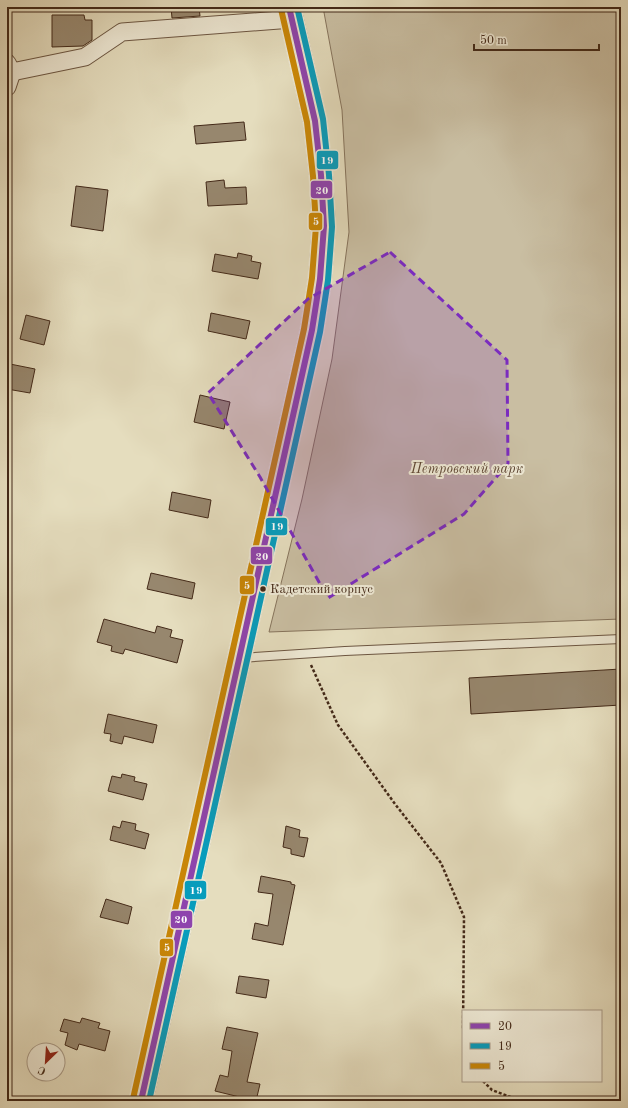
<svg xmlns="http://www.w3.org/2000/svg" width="628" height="1108" font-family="'Old Standard TT',serif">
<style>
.green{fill:#c9bea2;stroke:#86745d}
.building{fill:#97876e;stroke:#432918}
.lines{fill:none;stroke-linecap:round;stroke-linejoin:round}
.lane-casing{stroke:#6c5642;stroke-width:10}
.street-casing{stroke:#6c5642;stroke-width:19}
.primary-casing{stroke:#432918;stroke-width:24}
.path{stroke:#432918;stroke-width:2.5;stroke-dasharray:3 2;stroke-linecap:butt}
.lane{stroke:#eee9d5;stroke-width:8}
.street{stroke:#eee9d5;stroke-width:17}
.primary{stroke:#e5ddbe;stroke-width:22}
.bus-1-casing{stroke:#eee9d5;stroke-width:9}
.bus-2-casing{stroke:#eee9d5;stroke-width:9}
.bus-3-casing{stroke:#eee9d5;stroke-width:9}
.bus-1{stroke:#8e44ad;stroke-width:6}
.bus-2{stroke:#079cbc;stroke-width:6}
.bus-3{stroke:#ca8706;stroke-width:6}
.marked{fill:#7b2cbf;fill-opacity:0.2;stroke:#7b2cbf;stroke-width:3;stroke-dasharray:8 5;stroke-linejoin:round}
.bus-dot{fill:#432918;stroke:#eee9d5;stroke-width:1.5}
.labels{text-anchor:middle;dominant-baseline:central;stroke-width:4;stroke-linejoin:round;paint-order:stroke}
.bus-label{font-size:13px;fill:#432918;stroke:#eee9d5;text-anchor:start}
.park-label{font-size:14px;font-style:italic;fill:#5e4734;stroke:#eee9d5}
.line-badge{stroke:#eee9d5;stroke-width:1.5}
.badge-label{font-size:11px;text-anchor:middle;font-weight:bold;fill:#fff}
</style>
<rect width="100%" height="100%" fill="#e5ddbe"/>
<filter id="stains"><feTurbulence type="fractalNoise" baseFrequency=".005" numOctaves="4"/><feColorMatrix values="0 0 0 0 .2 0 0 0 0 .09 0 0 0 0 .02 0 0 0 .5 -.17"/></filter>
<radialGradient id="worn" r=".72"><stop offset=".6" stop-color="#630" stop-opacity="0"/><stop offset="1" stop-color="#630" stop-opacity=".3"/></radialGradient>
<path class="green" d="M 323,7 L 621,7 L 621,619 L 269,632 L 302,499 L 332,359 L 349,232 L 342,110 Z"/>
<g class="building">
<path d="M 171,7 L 199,7 L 200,16 L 172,18 Z"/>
<path d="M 52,15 L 84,15 L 85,20 L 92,20 L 92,40 L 83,46 L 52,47 Z"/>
<path d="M 244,122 L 246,140 L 196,144 L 194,126 Z"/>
<path d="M 224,180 L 225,188 L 246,187 L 247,204 L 208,206 L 206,182 Z"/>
<path d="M 76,186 L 108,190 L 103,231 L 71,226 Z"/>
<path d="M 238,253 L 252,256 L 251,261 L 261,263 L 258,279 L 212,271 L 215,254 L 237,258 Z"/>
<path d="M 211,313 L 250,321 L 246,339 L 208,331 Z"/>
<path d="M 26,315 L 50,321 L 44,345 L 20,339 Z"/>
<path d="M 10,364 L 35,369 L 30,393 L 7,389 L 7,380 Z"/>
<path d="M 200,395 L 230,402 L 224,429 L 194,422 Z"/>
<path d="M 172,492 L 211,500 L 208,518 L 169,510 Z"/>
<path d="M 151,573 L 195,583 L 192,599 L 147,589 Z"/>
<path d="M 104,619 L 155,633 L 157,626 L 172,630 L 170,637 L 183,640 L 177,663 L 125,649 L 123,654 L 111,651 L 112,646 L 97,642 Z"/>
<path d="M 621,669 L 621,705 L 471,714 L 469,678 Z"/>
<path d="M 108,714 L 157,725 L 153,743 L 124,736 L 122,744 L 110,741 L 111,734 L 104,733 Z"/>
<path d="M 122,774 L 135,777 L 134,781 L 147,784 L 143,800 L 108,791 L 112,776 L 121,778 Z"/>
<path d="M 122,821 L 136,824 L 135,830 L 149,834 L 145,849 L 110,840 L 113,826 L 120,828 Z"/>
<path d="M 286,826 L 300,830 L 299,837 L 308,838 L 304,857 L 291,854 L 291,849 L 283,847 Z"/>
<path d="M 261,876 L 291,882 L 291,884 L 295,885 L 283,945 L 252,939 L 255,923 L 268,926 L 273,894 L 258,892 Z"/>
<path d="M 106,899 L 132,907 L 128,924 L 100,917 Z"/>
<path d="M 239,976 L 269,980 L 266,998 L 236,993 Z"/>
<path d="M 82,1018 L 100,1023 L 98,1028 L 110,1031 L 105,1051 L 79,1044 L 77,1050 L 65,1045 L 68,1033 L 60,1031 L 64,1019 L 80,1023 Z"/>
<path d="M 227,1027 L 258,1033 L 247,1082 L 260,1084 L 256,1101 L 215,1091 L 220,1075 L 228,1077 L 232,1051 L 222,1049 Z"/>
</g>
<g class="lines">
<defs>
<path id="lane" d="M 240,658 L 345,651 L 621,639"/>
<g id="street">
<path d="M 12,72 L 85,57 L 122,32 L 292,19"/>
<path d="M 7,87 L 12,72 L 7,63"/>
</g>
<path id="primary" d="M 141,1101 L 312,330 L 320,279 L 324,226 L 321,175 L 315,121 L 289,7"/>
</defs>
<use href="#lane" class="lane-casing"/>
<use href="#street" class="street-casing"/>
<use href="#primary" class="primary-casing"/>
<g class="path">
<path d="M 311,665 L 338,725 L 395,804 L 441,863 L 464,917 L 463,1030"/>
<path d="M 483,1081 L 492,1090 L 518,1100 L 528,1101"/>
</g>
<use href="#lane" class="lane"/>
<use href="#street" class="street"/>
<use href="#primary" class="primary"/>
<defs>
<path id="bus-1" d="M 141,1101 L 312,330 L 320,279 L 324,226 L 321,175 L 315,121 L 289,7"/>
<path id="bus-2" d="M 149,1101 L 320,332 L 328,280 L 332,227 L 329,175 L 323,119 L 297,7"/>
<path id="bus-3" d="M 133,1099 L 304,329 L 312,278 L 316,226 L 313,176 L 307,122 L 281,9"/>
</defs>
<use href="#bus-1" class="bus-1-casing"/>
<use href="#bus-2" class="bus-2-casing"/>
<use href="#bus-3" class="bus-3-casing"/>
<use href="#bus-1" class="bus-1"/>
<use href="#bus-2" class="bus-2"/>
<use href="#bus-3" class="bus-3"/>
</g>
<path class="marked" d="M 390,252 L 507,360 L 508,464 L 464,514 L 328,598 L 260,477 L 208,393 L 308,299 Z"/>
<circle class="bus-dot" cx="263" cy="589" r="3.5"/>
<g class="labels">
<g class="bus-label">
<text x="270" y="589">Кадетский корпус</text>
</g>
<g class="park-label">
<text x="467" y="469">Петровский парк</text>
</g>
</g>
<g class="line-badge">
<rect x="316" y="150" width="23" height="20" rx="4" fill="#079cbc"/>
<rect x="310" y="180" width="23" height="19" rx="4" fill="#8e44ad"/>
<rect x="308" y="212" width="15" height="19" rx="4" fill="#ca8706"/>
<rect x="265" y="517" width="23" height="19" rx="4" fill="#079cbc"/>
<rect x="250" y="546" width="23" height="19" rx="4" fill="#8e44ad"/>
<rect x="239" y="575" width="16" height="20" rx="4" fill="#ca8706"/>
<rect x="184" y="880" width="23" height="20" rx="4" fill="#079cbc"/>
<rect x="170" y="910" width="23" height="19" rx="4" fill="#8e44ad"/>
<rect x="159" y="938" width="15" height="19" rx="4" fill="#ca8706"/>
</g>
<g class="badge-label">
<text x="327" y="164">19</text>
<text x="322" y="194">20</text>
<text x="316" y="225">5</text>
<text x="277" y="530">19</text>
<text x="262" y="560">20</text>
<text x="247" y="589">5</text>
<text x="196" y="894">19</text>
<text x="181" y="923">20</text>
<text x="167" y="951">5</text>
</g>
<rect width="628" height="1108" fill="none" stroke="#e5ddbe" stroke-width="24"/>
<rect x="8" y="8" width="612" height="1092" fill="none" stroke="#432918" stroke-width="2"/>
<rect x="12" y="12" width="604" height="1084" fill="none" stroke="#432918"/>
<rect x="462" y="1010" width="140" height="72" fill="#eee9d5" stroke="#aa9c89"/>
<rect x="470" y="1023" width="20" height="6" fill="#8e44ad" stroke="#aa9c89"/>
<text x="498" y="1030" font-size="12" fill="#432918">20</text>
<rect x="470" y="1043" width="20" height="6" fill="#079cbc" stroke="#aa9c89"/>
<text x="498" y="1050" font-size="12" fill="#432918">19</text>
<rect x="470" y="1063" width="20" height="6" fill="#ca8706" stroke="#aa9c89"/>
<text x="498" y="1070" font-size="12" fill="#432918">5</text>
<g transform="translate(46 1062) rotate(205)"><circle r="19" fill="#eee9d5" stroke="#aa9c89"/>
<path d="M0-3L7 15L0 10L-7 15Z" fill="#8f2418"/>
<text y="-6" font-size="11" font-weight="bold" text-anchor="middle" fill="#432918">С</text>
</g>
<path d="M474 44v6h125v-6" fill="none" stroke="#432918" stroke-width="2"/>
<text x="480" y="44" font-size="12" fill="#432918" stroke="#eee9d5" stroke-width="3" paint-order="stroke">50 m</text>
<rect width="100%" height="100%" filter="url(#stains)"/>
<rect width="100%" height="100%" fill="url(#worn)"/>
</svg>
